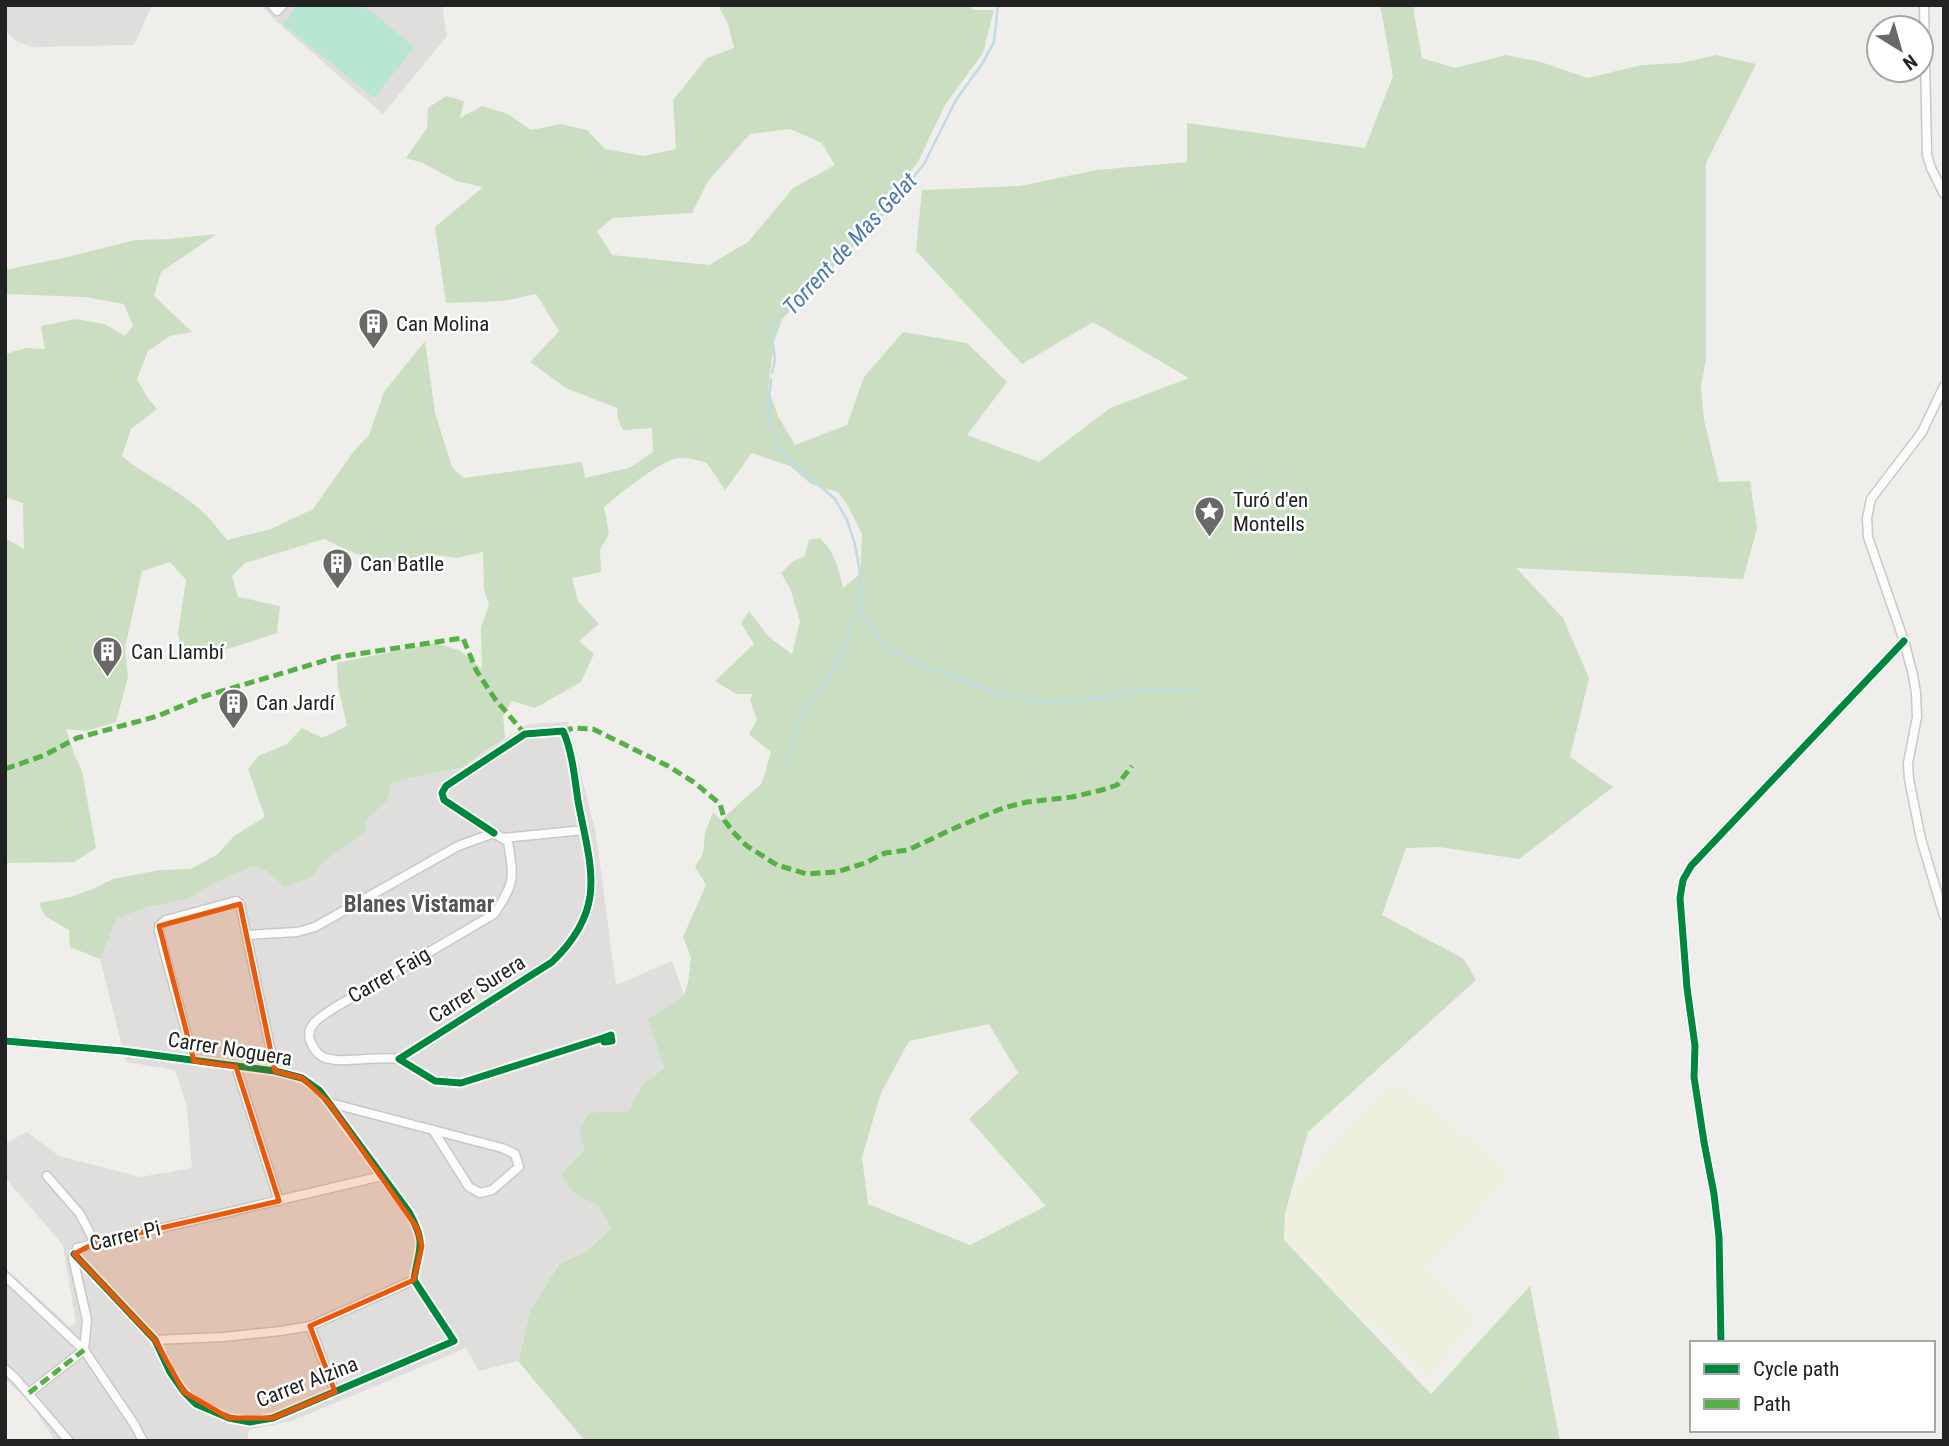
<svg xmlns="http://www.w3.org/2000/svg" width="1949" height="1446" font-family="'Roboto Condensed',sans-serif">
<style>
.residential{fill:#dfdedc}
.farmland{fill:#efefdf}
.forest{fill:#cbdec1;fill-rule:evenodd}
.pitch{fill:#b7e6d2}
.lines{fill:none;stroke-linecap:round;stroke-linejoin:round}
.stream{stroke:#bfdbe3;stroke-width:2.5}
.street-casing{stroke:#c9c8c7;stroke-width:11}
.street{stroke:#fdfcfc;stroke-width:8}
.quiet{stroke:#55b145;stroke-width:5;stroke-dasharray:10 5;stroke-linecap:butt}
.cycleway-casing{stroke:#fff;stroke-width:11}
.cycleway{stroke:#00873e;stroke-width:7}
.marked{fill:#e8590c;fill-opacity:0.2;stroke:#e8590c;stroke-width:5;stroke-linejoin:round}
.labels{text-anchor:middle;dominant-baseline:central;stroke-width:5;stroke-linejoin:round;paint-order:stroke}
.poi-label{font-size:21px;fill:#222;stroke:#fff;text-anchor:start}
.street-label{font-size:21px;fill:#222;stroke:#fff}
.water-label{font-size:23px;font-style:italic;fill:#4a7aab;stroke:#fff}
.neighbourhood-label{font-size:23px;font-weight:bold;fill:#555;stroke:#fff}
</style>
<rect width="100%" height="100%" fill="#f0eeeb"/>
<g class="residential">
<path d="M 12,5 L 152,5 L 134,45 L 32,47 L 16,41 L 5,31 L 5,10 Z"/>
<path d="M 261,5 L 442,5 L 447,36 L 383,114 L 277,22 Z"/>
<path d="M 568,722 L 596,834 L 616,985 L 672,961 L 684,995 L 648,1019 L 664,1068 L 644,1083 L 628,1111 L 607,1112 L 585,1150 L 575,1194 L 599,1206 L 611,1227 L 587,1251 L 558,1264 L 525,1331 L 518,1361 L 479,1371 L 466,1348 L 292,1421 L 249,1430 L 247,1441 L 55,1441 L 29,1400 L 5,1380 L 5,1268 L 70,1327 L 76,1323 L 63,1245 L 5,1178 L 5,1143 L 27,1132 L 59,1156 L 141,1177 L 192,1168 L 187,1107 L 175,1070 L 126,1062 L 100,959 L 117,918 L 149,907 L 188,899 L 210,885 L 253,866 L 267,871 L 284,887 L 311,878 L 322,863 L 365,832 L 367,819 L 387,801 L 392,783 L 414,777 L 461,768 L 528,724 Z"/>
</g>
<path class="farmland" d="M 1397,1085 L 1439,1114 L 1510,1174 L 1450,1243 L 1424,1268 L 1476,1320 L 1427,1377 L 1394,1343 L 1336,1292 L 1279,1230 L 1279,1211 L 1300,1180 L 1390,1086 Z"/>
<path class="forest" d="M 718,5 L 966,5 L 974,10 L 994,10 L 983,53 L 945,105 L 918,162 L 876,216 L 870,230 L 783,318 L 774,341 L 768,389 L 778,416 L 795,445 L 847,425 L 864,377 L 903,332 L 967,343 L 1007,382 L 967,435 L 1039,462 L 1110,408 L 1189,378 L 1093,322 L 1022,364 L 916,251 L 922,190 L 1020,186 L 1097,170 L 1187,162 L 1187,123 L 1365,148 L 1393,76 L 1380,5 L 1415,5 L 1414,13 L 1422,58 L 1455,68 L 1506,55 L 1541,62 L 1587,78 L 1642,65 L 1681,63 L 1716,55 L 1756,64 L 1706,163 L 1706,358 L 1701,387 L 1704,420 L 1719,482 L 1750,481 L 1757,529 L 1743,579 L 1516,568 L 1563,618 L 1589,678 L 1570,757 L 1613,787 L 1519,859 L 1439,847 L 1406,848 L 1382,915 L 1464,959 L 1476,980 L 1308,1132 L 1285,1213 L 1284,1240 L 1431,1394 L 1530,1286 L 1560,1441 L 585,1441 L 518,1361 L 530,1312 L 559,1264 L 587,1251 L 611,1228 L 599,1206 L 575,1194 L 561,1174 L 585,1150 L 579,1130 L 589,1113 L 628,1111 L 644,1083 L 664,1068 L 648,1019 L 684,995 L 688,983 L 691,957 L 683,937 L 706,885 L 695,867 L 703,854 L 705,833 L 713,812 L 721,820 L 762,783 L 771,752 L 749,734 L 757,720 L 750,700 L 753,694 L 736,694 L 715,681 L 754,644 L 741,623 L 749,611 L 769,637 L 792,654 L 800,621 L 790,588 L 781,573 L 793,561 L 805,556 L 809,540 L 820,538 C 836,554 838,567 843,588 L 860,574 L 862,534 L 848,506 L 838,492 L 811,484 L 790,466 L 752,453 L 725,490 L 707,463 C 699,461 688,457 680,458 C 661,459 620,494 604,507 L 609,534 L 600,550 L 601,572 L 572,578 L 578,601 L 599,624 L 579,641 L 594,654 L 581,682 L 535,708 L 512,701 L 503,716 L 505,738 L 461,768 L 414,777 L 392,783 L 387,801 L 367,819 L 365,832 L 322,863 L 311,878 L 284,887 L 267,871 L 253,866 L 210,885 L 188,899 L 149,907 L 117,918 L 100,959 L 70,947 L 69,930 L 45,916 L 39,903 L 71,897 L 95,888 L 113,879 L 159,870 L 191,869 L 218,854 L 234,836 L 265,817 L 248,769 L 258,756 L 287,744 L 302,728 L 322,738 L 347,726 L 338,686 L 337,663 L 435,643 L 459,650 L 482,669 L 481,627 L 489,605 L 484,589 L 483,552 L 457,558 L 428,554 L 387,564 L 354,553 L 324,539 L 245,563 L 232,576 L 238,597 L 280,606 L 277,633 L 231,648 L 182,656 L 178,633 L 186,580 L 170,562 L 142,571 L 125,648 L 128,677 L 116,722 L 86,731 L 66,729 L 74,754 L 82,771 L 96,848 L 74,862 L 5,863 L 5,538 L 24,549 L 23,503 L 5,497 L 5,354 L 26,348 L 45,349 L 41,326 L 76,319 L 104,324 L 125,336 L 133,326 L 124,304 L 85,297 L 5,294 L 5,270 L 68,257 L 135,240 L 169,239 L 217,234 L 161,272 L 154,296 L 192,332 L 170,336 L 148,351 L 137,379 L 148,398 L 157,409 L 131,429 L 122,456 C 148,478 181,490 205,514 C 213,522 220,532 227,540 L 271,529 L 313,509 L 354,451 L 369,435 L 384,392 L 425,341 L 435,413 L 452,467 L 464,478 L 582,462 L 585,478 L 629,468 L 653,452 L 652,428 L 623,430 L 618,420 L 617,408 L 566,388 L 530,362 L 559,331 L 536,294 L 504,301 L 446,303 L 435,227 L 483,187 L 456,181 L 423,163 L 406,158 L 427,128 L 428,108 L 446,96 L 464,101 L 460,118 L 482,106 L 508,114 L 531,130 L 561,124 L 587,130 L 605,149 L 644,156 L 676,149 L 673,100 L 707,58 L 734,48 L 728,24 ZM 790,129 L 822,143 L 835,165 L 793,188 L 748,242 L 709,265 L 612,255 L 597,231 L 613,218 L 692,213 L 708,181 L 750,134 ZM 989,1024 L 1018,1073 L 969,1119 L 1046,1206 L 970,1245 L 868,1204 L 862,1157 L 881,1093 L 909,1041 Z"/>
<path class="pitch" d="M 297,5 L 363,5 L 414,47 L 374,98 L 283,24 Z"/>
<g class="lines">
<g class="stream">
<path d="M 772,373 L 775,360 L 771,329 L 784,310 L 888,209 L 924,164 L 956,100 L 982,64 L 994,42 L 998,5"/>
<path d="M 771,379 L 768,412 L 778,449 L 835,499 L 847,520 L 855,544 L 860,574 L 860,602 L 864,619 L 886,647 L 913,661 L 994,692 L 1038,702 L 1087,700 L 1128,692 L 1163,689 L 1196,691"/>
<path d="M 786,764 L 801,716 L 834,668 L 844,647 L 859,606"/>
</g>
<defs>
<g id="street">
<path d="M 272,5 L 277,11 L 283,5"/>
<path d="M 1924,5 L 1927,155 L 1931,168 L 1944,194"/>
<path d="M 1944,386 L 1922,432 L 1871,499 L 1867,518 L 1868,537 L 1904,641 L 1913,675 L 1916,693 L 1917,717 L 1908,763 L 1909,779 L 1921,839 L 1944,916"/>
<path d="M 494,833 L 444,800 L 442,793 L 446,786 L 525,734 L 563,731 C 572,750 575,780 578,801 C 591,869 608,908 552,962 L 399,1059 L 435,1081 L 461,1083 L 603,1038 L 604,1042 L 612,1041 L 611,1035 L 603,1038"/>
<path d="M 247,935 L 297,932 L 315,927 L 458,846 L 494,833 L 502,838 L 584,830"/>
<path d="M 5,1041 L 123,1051 L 275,1071 L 302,1078 L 319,1090 L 329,1103 L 409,1212 C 427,1245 419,1246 414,1280 L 454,1341 L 273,1418 L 250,1422 L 229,1418 L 196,1404 L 184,1392 L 170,1372 L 155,1340 L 74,1254"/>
<path d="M 399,1059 C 377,1055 342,1065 323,1057 C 317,1054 312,1046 310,1040 C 305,1024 323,1016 334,1008 L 494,914 C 515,883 514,879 508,842 L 502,838"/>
<path d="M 194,1061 L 159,932 L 159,926 L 166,920 L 236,901 L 240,904 L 275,1071"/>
<path d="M 236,1067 L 279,1201"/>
<path d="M 330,1103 L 502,1148 L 515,1154 L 519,1167 L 492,1190 L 480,1193 L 469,1187 L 433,1130"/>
<path d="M 47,1176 L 80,1214 L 95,1243"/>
<path d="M 5,1276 L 84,1350 L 29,1393"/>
<path d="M 310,1326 L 335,1392"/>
<path d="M 155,1340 L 223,1337 L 281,1331 L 310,1326 L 414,1280"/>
<path d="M 1721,1343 L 1719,1237 L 1714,1194 L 1704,1142 L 1694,1077 L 1695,1046 L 1687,988 L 1680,898 L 1683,880 L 1691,866 L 1904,641"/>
<path d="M 5,1369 L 16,1379 L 69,1441"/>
<path d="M 143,1441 L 134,1424 L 84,1350 L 87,1320 L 73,1258 L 77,1248 L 382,1176"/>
</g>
</defs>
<use href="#street" class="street-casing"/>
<use href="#street" class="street"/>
<g class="quiet">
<path d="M 563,731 L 574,728 L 593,729 L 668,766 L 695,783 L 720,804 L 725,821 L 733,832 L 747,846 L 777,865 L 807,874 L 837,872 L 865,863 L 885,853 L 908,850 L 957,827 L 1003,808 L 1027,802 L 1072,797 L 1102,790 L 1117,785 L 1132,766"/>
<path d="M 5,769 L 45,755 L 77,738 L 158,716 L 205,696 L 337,657 L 463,638 L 476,670 L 495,699 L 525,734"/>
<path d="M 29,1393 L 84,1350"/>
</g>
<defs>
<g id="cycleway">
<path d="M 494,833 L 444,800 L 442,793 L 446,786 L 525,734 L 563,731 C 572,750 575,780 578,801 C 591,869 608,908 552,962 L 399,1059 L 435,1081 L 461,1083 L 603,1038 L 604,1042 L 612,1041 L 611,1035 L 603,1038"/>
<path d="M 5,1041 L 123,1051 L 275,1071 L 302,1078 L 319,1090 L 329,1103 L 409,1212 C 427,1245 419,1246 414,1280 L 454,1341 L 273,1418 L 250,1422 L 229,1418 L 196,1404 L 184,1392 L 170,1372 L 155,1340 L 74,1254"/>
<path d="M 1721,1343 L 1719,1237 L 1714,1194 L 1704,1142 L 1694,1077 L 1695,1046 L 1687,988 L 1680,898 L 1683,880 L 1691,866 L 1904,641"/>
</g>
</defs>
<use href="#cycleway" class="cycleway-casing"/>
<use href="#cycleway" class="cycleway"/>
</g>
<path class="marked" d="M 240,904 L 275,1071 L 302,1078 L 329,1103 L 417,1228 L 422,1246 L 414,1280 L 310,1326 L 335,1392 L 273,1418 L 229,1418 L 184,1392 L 155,1340 L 74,1254 L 95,1243 L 279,1201 L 236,1067 L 194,1061 L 159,926 Z"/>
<defs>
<symbol id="building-pin" viewBox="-11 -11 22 30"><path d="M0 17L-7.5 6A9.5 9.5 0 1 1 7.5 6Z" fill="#6a6968" stroke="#fff"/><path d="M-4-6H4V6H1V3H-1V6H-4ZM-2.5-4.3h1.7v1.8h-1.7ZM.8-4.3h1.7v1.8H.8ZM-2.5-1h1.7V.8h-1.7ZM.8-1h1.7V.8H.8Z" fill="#fff"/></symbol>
<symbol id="sight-pin" viewBox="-11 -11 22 30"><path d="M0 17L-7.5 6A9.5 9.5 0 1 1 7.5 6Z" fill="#6a6968" stroke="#fff"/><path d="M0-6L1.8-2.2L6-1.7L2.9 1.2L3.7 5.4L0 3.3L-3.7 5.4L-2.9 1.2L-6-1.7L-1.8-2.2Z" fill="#fff"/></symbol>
</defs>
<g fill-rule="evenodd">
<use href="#building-pin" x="356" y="306" width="35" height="47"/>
<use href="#sight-pin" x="1192" y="494" width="35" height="47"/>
<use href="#building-pin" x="320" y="546" width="35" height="47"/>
<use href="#building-pin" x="90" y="634" width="35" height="47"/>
<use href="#building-pin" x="216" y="686" width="35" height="47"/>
</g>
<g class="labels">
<g class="poi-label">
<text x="396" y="324">Can Molina</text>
<text x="1233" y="500">Turó d'en<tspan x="1233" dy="24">Montells</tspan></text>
<text x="360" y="564">Can Batlle</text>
<text x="131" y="652">Can Llambí</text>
<text x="256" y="703">Can Jardí</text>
</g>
<g class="street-label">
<text transform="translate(389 975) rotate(-30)">Carrer Faig</text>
<text transform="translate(477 989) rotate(-32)">Carrer Surera</text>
<text transform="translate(230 1049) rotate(9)">Carrer Noguera</text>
<text transform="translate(125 1236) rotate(-13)">Carrer Pi</text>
<text transform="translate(307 1382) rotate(-21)">Carrer Alzina</text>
</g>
<g class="water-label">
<text transform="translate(850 244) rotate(-47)">Torrent de Mas Gelat</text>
</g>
<g class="neighbourhood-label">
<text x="419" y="904">Blanes Vistamar</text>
</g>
</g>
<rect width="1949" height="1446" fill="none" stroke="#222222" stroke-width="14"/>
<rect x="1690" y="1341" width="245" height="91" fill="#ffffff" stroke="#a7a7a7" stroke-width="2"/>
<rect x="1704" y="1364" width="35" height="10" fill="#00873e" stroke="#a7a7a7" stroke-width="2"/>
<text x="1753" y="1376" font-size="21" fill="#222222">Cycle path</text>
<rect x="1704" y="1399" width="35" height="10" fill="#55b145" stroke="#a7a7a7" stroke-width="2"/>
<text x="1753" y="1411" font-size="21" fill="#222222">Path</text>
<g transform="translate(1900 49) rotate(143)"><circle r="33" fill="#ffffff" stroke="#a7a7a7" stroke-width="2"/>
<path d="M0-5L12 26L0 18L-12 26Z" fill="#6a6968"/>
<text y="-10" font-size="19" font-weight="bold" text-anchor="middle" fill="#222222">N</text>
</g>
</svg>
